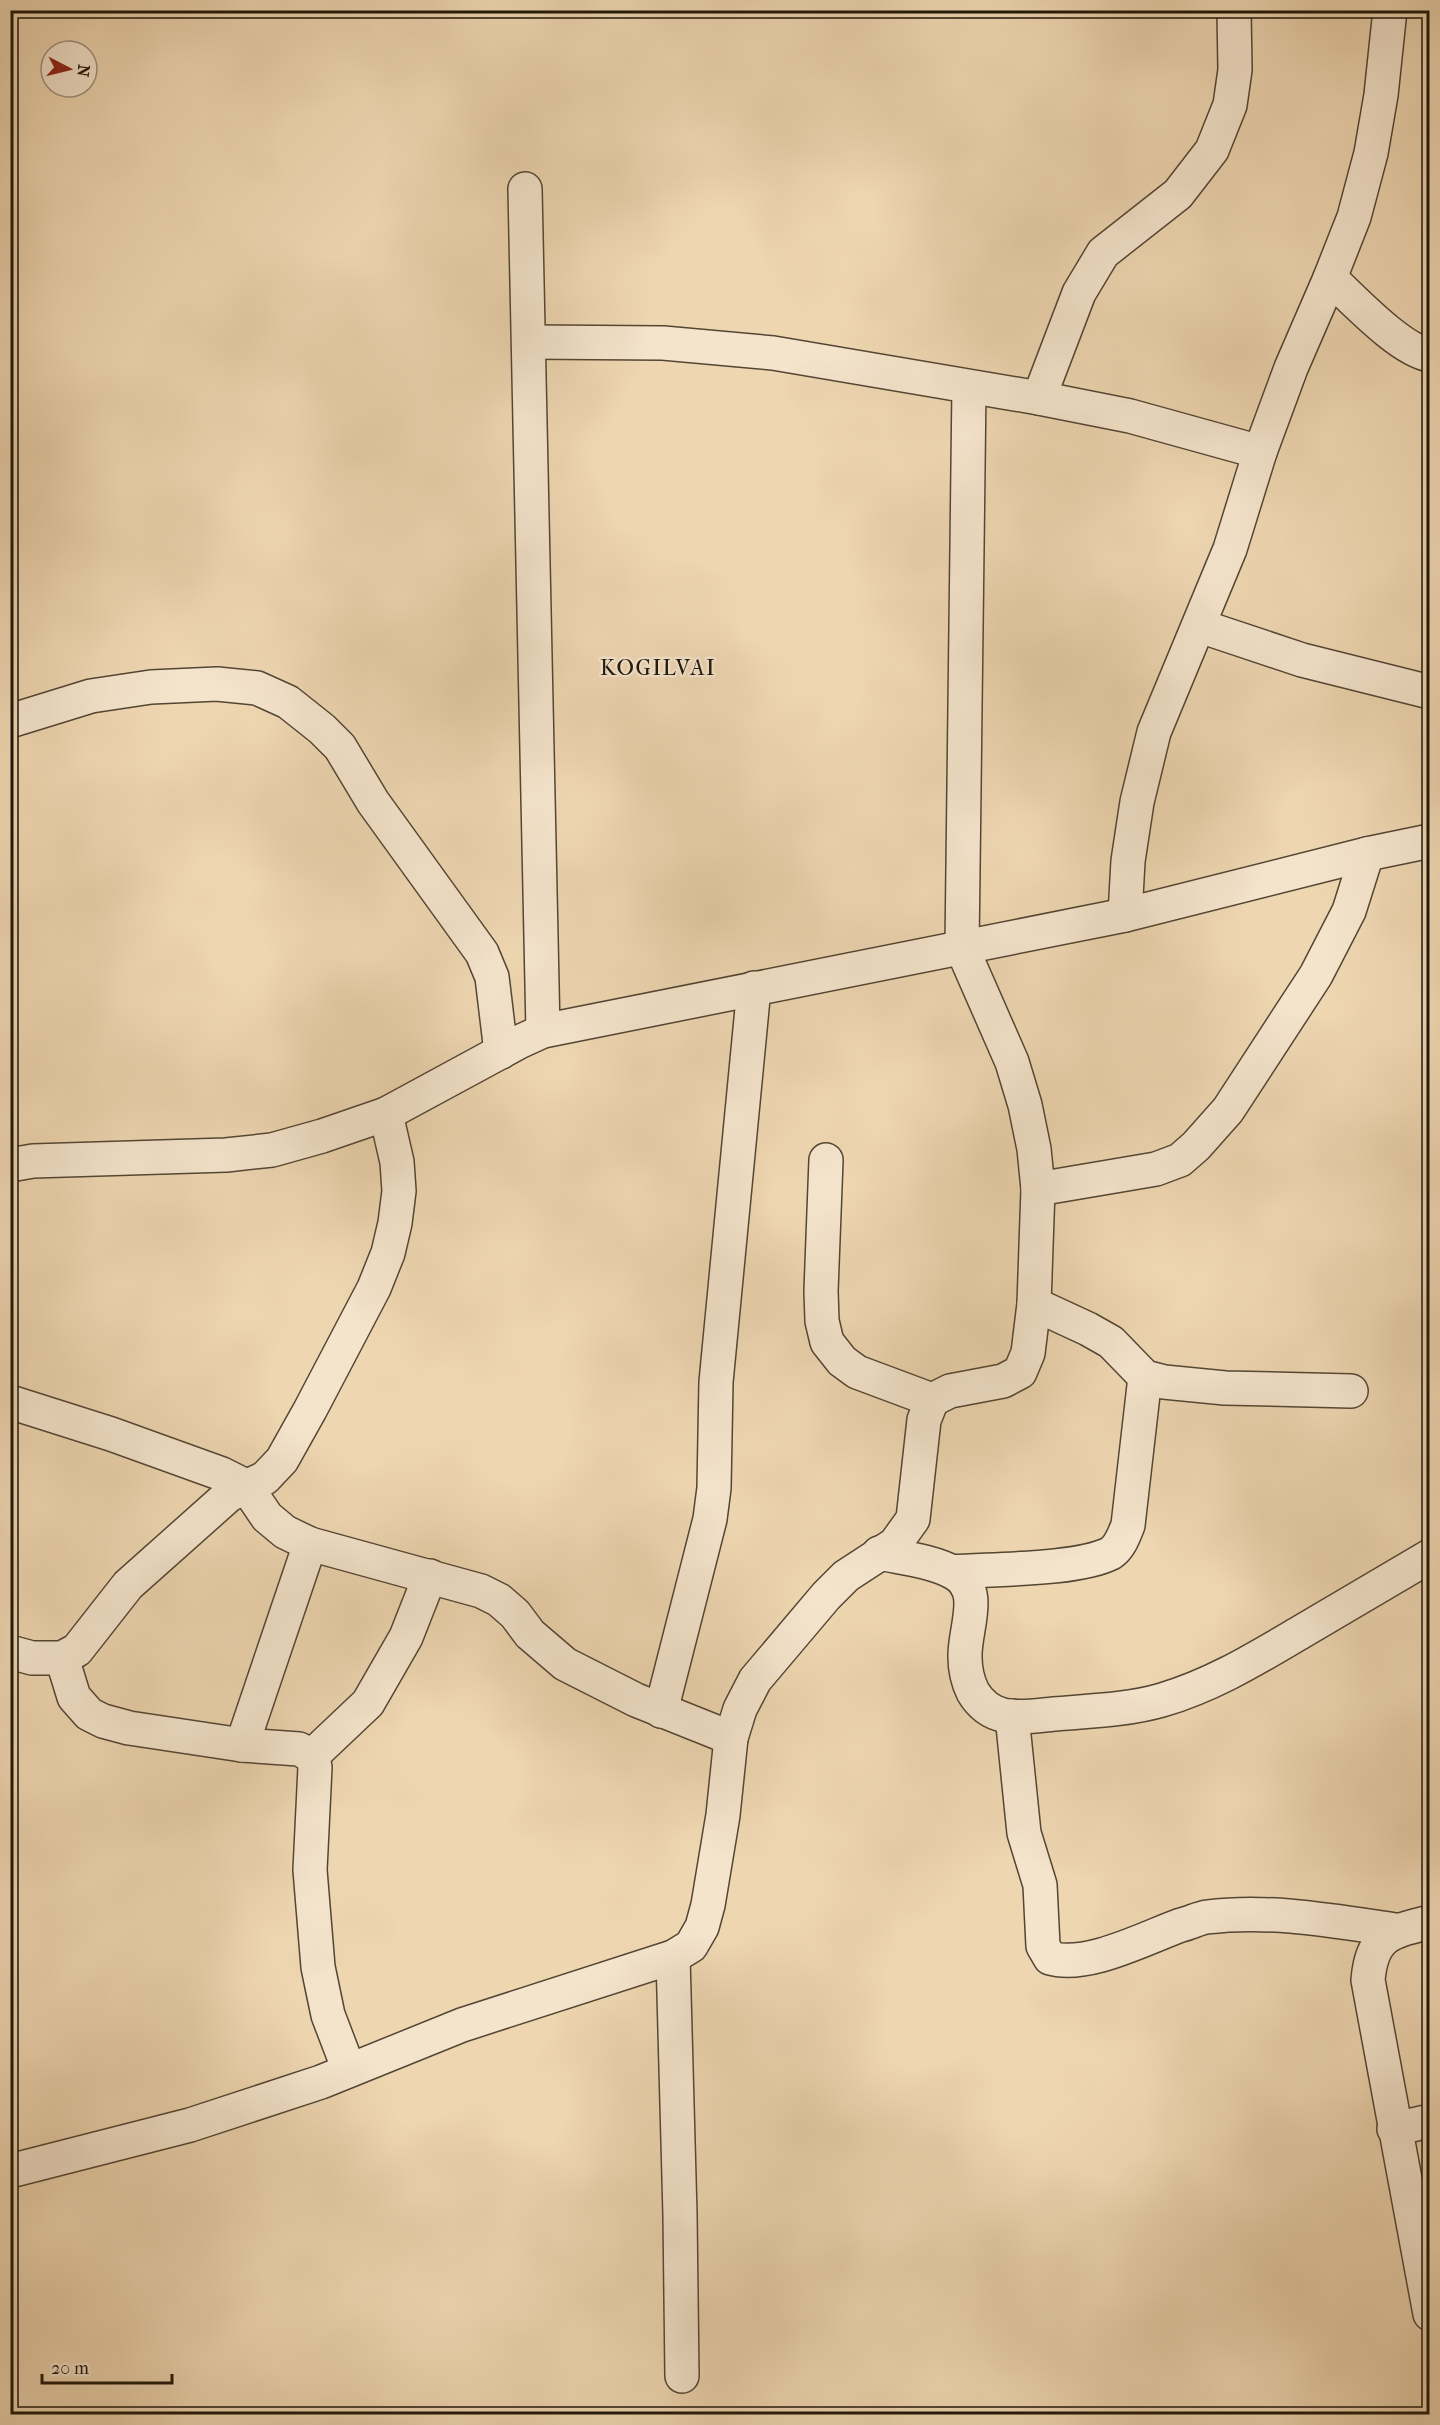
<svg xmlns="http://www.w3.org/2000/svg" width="1440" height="2425" font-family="'IM FELL French Canon',serif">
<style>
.building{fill:#cc8364;stroke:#1f160a;stroke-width:1.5}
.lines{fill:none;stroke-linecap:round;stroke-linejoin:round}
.minor-casing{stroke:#534634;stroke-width:36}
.minor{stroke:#f4e4cc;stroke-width:33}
.labels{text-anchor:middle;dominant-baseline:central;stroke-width:4.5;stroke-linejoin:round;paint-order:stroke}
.quarter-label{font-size:22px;letter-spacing:1.5px;fill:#1f160a;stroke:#f4e4cc}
</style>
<rect width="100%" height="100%" fill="#eed6b1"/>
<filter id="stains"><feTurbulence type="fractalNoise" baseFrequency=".00333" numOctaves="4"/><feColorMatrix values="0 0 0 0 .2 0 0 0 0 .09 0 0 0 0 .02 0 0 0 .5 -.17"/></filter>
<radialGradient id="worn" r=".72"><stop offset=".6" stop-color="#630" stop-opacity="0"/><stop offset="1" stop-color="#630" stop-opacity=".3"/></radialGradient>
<path class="building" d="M 10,893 L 17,894 L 10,960 Z"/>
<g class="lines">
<defs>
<g id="minor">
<path d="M 525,189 L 543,1031"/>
<path d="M 1330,278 C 1354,300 1400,350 1430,355"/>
<path d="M 529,342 L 663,343 L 773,353 L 1039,398 L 1130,416 L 1260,452"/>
<path d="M 1039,398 L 1079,293 L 1103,253 L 1178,194 L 1212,150 L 1230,105 L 1235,70 L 1234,10"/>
<path d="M 1200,626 L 1302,660 L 1430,692"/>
<path d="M 10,721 L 91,696 L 151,687 L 217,684 L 257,688 L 288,702 L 322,729 L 340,747 L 373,802 L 482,953 L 492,977 L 501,1052"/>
<path d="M 1125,915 L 1128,861 L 1137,802 L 1154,732 L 1230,549 L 1260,452 L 1291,368 L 1330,278 L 1354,217 L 1371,153 L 1381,95 L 1390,10"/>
<path d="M 826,1160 L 821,1291 L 822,1321 L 827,1342 L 842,1361 L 857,1372 L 932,1400"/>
<path d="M 10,1165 L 33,1161 L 226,1155 L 272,1150 L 322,1136 L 386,1114 L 519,1042 L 543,1031 L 1125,915 L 1367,854 L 1430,841"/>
<path d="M 1038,1189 L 1156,1169 L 1180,1160 L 1196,1146 L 1228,1110 L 1316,975 L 1349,911 L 1367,854"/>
<path d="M 1034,1304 L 1088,1329 L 1111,1342 L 1145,1377 L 1164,1382 L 1225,1388 L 1351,1391"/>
<path d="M 10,1402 L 111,1434 L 222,1474 L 246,1486 L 267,1517 L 285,1532 L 310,1544 L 481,1591 L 499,1600 L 515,1614 L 530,1634 L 565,1664 L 636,1700 L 731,1738"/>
<path d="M 879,1553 C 903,1558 933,1561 954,1573 C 985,1590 964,1629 965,1657 C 965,1668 968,1682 973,1692 C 992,1724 1022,1717 1054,1714 C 1090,1711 1128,1710 1162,1700 C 1213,1685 1255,1659 1301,1632 C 1344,1607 1387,1581 1430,1556"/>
<path d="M 953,1572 C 991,1569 1079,1570 1111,1553 C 1120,1547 1124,1535 1128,1525 L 1145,1377"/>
<path d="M 10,1652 L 32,1658 L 62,1658 L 77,1650 L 128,1585 L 229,1495 L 265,1478 L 282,1460 L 310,1410 L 374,1288 L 388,1253 L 395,1223 L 399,1191 L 397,1162 L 386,1114"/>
<path d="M 62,1658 L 74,1697 L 89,1714 L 103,1721 L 129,1728 L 242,1745 L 299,1749 L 312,1756 L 315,1767 L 310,1870 L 318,1967 L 328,2015 L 349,2070"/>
<path d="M 661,1711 L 710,1519 L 714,1488 L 716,1382 L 754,988"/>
<path d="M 1012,1716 L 1024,1833 L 1040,1885 L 1043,1946 L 1050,1958 C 1087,1969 1145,1938 1181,1925 C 1190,1923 1199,1918 1207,1917 C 1270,1909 1334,1921 1395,1930"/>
<path d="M 242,1745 L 310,1544"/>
<path d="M 312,1756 L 368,1703 L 406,1637 L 430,1576"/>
<path d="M 1430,1922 C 1390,1932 1372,1935 1368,1980 L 1430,2314"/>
<path d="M 673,1957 L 680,2215 L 682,2376"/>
<path d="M 1394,2129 L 1430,2121"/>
<path d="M 10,2171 L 190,2125 L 321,2082 L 462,2025 L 673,1957 L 691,1946 L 702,1927 L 708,1905 L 723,1815 L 731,1738 L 740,1709 L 755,1680 L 826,1596 L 846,1576 L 895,1544 L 913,1519 L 924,1420 L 932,1400 L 950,1391 L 1003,1381 L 1020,1372 L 1028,1353 L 1034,1304 L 1038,1189 L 1034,1149 L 1025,1105 L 1012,1062 L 962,948 L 969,387"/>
</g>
</defs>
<use href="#minor" class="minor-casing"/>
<use href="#minor" class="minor"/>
</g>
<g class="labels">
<g class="quarter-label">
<text x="658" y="668">KOGILVAI</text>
</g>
</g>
<rect width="1440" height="2425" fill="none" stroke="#eed6b1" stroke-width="36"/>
<rect x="12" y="12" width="1416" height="2401" fill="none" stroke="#1f160a" stroke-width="3"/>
<rect x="18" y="18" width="1404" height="2389" fill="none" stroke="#1f160a" stroke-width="1.5"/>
<g transform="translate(69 69) rotate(97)"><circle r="28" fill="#f4e4cc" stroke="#9f927e" stroke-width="1.5"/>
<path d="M0-4.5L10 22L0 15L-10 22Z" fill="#8f2418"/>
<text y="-9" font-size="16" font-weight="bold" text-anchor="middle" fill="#1f160a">N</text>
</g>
<path d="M42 2374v9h130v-9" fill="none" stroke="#1f160a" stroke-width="3"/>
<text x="51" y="2374" font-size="18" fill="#1f160a" stroke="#f4e4cc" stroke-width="4.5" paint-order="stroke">20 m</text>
<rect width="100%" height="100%" filter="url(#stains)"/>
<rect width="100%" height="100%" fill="url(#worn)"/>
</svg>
